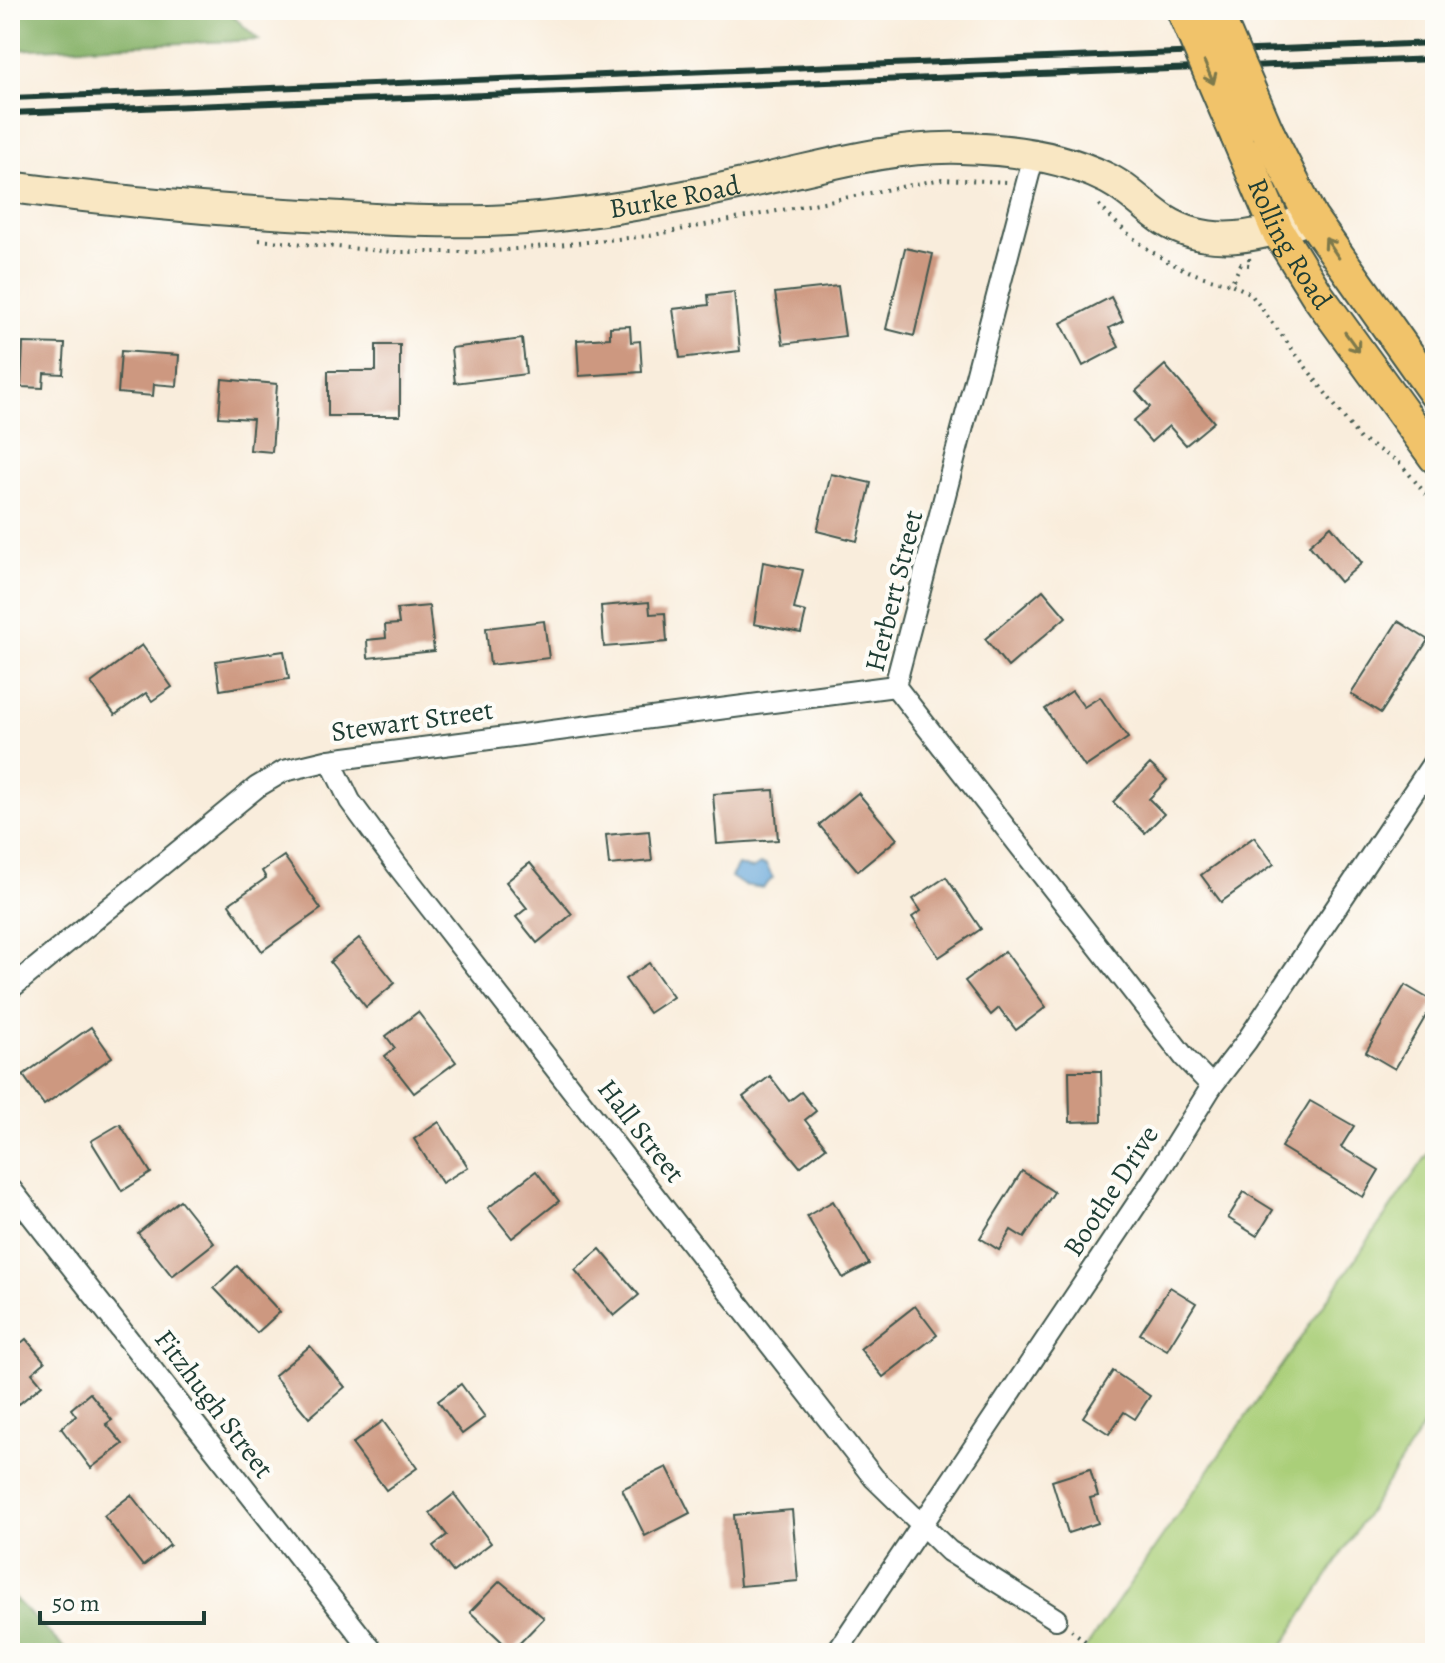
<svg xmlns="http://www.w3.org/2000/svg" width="1445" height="1663" font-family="Alegreya,serif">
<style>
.green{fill:#aacf79;stroke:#648656;stroke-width:2}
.forest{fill:#87b269;stroke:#53784e;stroke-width:2}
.water{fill:#65a6d9;stroke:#427286;stroke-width:2}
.building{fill:#cd9880}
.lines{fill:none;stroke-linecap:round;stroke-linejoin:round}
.street-casing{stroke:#40574d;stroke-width:24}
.secondary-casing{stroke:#40574d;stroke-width:34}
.primary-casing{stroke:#40574d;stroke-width:36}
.path{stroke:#40574d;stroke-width:4;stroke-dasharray:2 6;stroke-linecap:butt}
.street{stroke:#fff;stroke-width:20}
.secondary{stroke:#f9e7c3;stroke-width:30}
.primary{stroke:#f1c36a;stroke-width:32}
.rail{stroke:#1f3d34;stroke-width:6}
.primary-bridge-casing{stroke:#40574d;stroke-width:36;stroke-linecap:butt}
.primary-bridge{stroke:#f1c36a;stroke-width:32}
.oneway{stroke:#7d794c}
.labels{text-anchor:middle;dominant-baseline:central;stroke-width:8;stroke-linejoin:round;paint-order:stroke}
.street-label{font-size:28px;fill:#1f3d34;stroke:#fdfcf7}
</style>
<rect width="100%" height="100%" fill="#fdfcf7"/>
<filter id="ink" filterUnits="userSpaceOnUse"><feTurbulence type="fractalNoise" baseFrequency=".0125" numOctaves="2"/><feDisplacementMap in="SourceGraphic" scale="16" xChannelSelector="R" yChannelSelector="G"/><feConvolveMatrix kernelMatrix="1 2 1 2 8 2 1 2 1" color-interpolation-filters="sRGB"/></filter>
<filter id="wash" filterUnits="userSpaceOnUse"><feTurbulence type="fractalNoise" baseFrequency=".006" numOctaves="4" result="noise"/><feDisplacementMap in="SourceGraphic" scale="32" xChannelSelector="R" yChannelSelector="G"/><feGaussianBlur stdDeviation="1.8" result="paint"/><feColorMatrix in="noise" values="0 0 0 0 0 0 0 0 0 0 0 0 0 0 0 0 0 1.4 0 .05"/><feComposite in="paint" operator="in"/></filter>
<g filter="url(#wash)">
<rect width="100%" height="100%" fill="#f9eddc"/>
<path class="green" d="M 1435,1144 L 1435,1408 L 1278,1653 L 1082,1653 Z"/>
<g class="forest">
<path d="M 10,10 L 226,10 L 259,40 L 10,50 Z"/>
<path d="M 10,1594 L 69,1653 L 10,1653 Z"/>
</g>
<path class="water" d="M 760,864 L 766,865 L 773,878 L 763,888 L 743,885 L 731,877 L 738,865 L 752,869 Z"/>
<g id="blocks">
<g class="building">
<path d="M 905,248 L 933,254 L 914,336 L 886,329 Z"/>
<path d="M 838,286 L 845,336 L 783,344 L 775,293 Z"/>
<path d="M 734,292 L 740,351 L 680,358 L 673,309 L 709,305 L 708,295 Z"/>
<path d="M 1111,297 L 1123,321 L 1109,328 L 1119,347 L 1083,366 L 1061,323 Z"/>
<path d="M 630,326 L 631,342 L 640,341 L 642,372 L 579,376 L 577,340 L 610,338 L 610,327 Z"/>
<path d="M 522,339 L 526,374 L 455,383 L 451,348 Z"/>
<path d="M 23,343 L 65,344 L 63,374 L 44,373 L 43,388 L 21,387 Z"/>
<path d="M 376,345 L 400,345 L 400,416 L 328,416 L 328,371 L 376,371 Z"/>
<path d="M 121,351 L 179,355 L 177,386 L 154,384 L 153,396 L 118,393 Z"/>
<path d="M 1165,365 L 1214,422 L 1186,445 L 1169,426 L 1151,442 L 1133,421 L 1150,407 L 1136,391 Z"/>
<path d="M 222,379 L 277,384 L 272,452 L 250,450 L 253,419 L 219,417 Z"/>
<path d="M 831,474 L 871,483 L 857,541 L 817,531 Z"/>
<path d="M 1331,526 L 1362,563 L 1340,582 L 1309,545 Z"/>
<path d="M 763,562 L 803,570 L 794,609 L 806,612 L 801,633 L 754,624 Z"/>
<path d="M 1043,590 L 1066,617 L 1008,667 L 985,639 Z"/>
<path d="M 649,602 L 650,614 L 665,613 L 667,642 L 604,647 L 601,606 Z"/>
<path d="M 429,606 L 434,651 L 368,658 L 367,640 L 386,638 L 385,625 L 399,624 L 397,609 Z"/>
<path d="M 544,621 L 549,658 L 490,665 L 486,628 Z"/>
<path d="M 1398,621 L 1428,640 L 1381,713 L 1351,694 Z"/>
<path d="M 142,645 L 172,687 L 152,701 L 146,693 L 115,715 L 91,683 Z"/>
<path d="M 284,651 L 289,679 L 220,690 L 216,661 Z"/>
<path d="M 1072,691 L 1084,707 L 1100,697 L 1128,738 L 1085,767 L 1045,709 Z"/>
<path d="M 1150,764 L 1167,780 L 1149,799 L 1164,814 L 1145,833 L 1113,802 Z"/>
<path d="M 774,790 L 778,840 L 717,844 L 713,794 Z"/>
<path d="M 858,793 L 897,839 L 858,871 L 819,825 Z"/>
<path d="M 649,831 L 652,861 L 609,865 L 606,835 Z"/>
<path d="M 1254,837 L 1274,864 L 1221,902 L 1201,875 Z"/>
<path d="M 284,856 L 321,909 L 262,951 L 229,904 L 266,878 L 262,871 Z"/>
<path d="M 530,863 L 572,914 L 537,943 L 516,917 L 527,908 L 506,882 Z"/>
<path d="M 946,877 L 981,929 L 939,957 L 912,917 L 921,911 L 913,899 Z"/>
<path d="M 359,938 L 395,983 L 366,1007 L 330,962 Z"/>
<path d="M 1005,951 L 1046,1007 L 1016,1030 L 999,1008 L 991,1015 L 965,981 Z"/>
<path d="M 649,963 L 673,997 L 649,1013 L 625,979 Z"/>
<path d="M 1405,985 L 1434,1002 L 1395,1069 L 1366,1052 Z"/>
<path d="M 418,1012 L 456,1062 L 414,1093 L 385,1056 L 395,1048 L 386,1036 Z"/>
<path d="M 91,1027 L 112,1057 L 44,1105 L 23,1075 Z"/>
<path d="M 1069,1071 L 1101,1071 L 1102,1121 L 1070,1122 Z"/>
<path d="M 770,1076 L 789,1101 L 801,1092 L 816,1111 L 805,1120 L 826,1147 L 800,1167 L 743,1097 Z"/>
<path d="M 1310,1101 L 1354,1126 L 1341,1147 L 1379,1170 L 1363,1197 L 1281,1147 Z"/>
<path d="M 439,1122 L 468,1167 L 442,1183 L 414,1139 Z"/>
<path d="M 120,1124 L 151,1173 L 122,1191 L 91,1141 Z"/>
<path d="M 536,1171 L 559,1201 L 512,1238 L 488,1208 Z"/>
<path d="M 1022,1171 L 1054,1192 L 1024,1238 L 1011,1230 L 999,1250 L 980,1238 Z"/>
<path d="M 1244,1192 L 1273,1210 L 1257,1236 L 1228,1218 Z"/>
<path d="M 180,1200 L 214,1243 L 172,1276 L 138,1233 Z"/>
<path d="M 833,1201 L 869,1264 L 843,1278 L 807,1216 Z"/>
<path d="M 600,1249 L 639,1295 L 614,1316 L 575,1270 Z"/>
<path d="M 237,1266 L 280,1312 L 257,1333 L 214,1288 Z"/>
<path d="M 1170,1287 L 1196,1303 L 1167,1350 L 1140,1334 Z"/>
<path d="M 915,1306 L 937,1335 L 883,1377 L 860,1349 Z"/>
<path d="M 26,1339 L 45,1362 L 32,1373 L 42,1385 L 19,1404 L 10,1393 L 10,1352 Z"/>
<path d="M 310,1346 L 345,1387 L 309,1418 L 274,1376 Z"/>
<path d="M 1113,1371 L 1150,1396 L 1135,1419 L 1124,1412 L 1109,1434 L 1083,1417 Z"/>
<path d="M 461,1384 L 485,1417 L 462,1434 L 438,1401 Z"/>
<path d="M 90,1393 L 112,1420 L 106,1424 L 123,1444 L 91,1468 L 61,1428 L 76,1416 L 71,1409 Z"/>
<path d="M 383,1421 L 417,1468 L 386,1490 L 352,1444 Z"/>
<path d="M 667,1467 L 690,1513 L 645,1536 L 622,1489 Z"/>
<path d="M 1090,1469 L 1098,1496 L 1090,1498 L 1098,1523 L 1068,1533 L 1052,1481 Z"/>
<path d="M 454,1494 L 491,1543 L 453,1572 L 433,1546 L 447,1535 L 430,1513 Z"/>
<path d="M 131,1495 L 170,1545 L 143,1566 L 104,1516 Z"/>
<path d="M 792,1510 L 798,1581 L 740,1586 L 734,1515 Z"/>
<path d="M 500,1581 L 544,1618 L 512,1651 L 470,1612 Z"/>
</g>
</g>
</g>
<g filter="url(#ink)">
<use href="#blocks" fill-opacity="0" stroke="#40574d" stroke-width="2"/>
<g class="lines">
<defs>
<g id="street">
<path d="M 895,686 L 1034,155"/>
<path d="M 895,686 L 1185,1058 L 1212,1086"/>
<path d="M 330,760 L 350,801 L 397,865 L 874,1478 L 949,1551 L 1056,1619"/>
<path d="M 10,989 L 257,787 L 284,771 L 330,760 L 895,686"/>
<path d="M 10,1188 L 374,1653"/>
<path d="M 836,1653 L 1159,1171 L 1212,1086 L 1246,1042 L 1435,760"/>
</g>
<g id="secondary">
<path id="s1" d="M 10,187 C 114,201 219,211 324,216 C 401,221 481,225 558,216 C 629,208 699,194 769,178 C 832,164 895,146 961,148 C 1008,149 1061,156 1104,177 C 1127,187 1143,206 1164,220 C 1211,250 1262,236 1311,218"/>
</g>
<g id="primary">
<path d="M 1268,133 L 1311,218 L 1435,393"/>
<path id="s2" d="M 1237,136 L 1277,230 L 1318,296 L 1435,457"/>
</g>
</defs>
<use href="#street" class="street-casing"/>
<use href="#secondary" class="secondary-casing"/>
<use href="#primary" class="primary-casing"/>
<g class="path">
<path d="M 1099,205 C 1136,246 1176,273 1231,284"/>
<path d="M 259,240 L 393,252 L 485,252 L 648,236 L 942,179 L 1007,182"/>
<path d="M 1249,258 L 1250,265 L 1241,264 L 1231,284 L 1250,293 L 1360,439 L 1399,462 L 1435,505"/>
<path d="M 1071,1630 L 1101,1653"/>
</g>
<use href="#street" class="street"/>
<use href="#secondary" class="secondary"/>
<use href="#primary" class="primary"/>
<g class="rail">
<path d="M 10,98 L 1435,43"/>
<path d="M 10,113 L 1435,59"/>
</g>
<defs>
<g id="primary-bridge">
<path d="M 1183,10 L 1237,136"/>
<path d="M 1215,10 L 1268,133"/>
</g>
</defs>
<use href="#primary-bridge" class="primary-bridge-casing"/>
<use href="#primary-bridge" class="primary-bridge"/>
</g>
<defs><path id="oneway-shaft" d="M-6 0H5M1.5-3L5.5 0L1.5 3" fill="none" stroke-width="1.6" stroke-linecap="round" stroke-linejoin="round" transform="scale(2)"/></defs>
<g class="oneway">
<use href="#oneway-shaft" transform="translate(1209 73) rotate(67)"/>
<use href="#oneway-shaft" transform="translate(1332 248) rotate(-124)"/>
<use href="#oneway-shaft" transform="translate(1352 342) rotate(54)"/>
</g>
</g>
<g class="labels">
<g class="street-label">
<text stroke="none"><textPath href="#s1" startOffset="668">Burke Road</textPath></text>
<text stroke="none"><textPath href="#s2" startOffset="120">Rolling Road</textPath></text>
<text transform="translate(894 591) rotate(-76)">Herbert Street</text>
<text transform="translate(412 721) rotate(-8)">Stewart Street</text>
<text transform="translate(641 1131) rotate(52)">Hall Street</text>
<text transform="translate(1111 1191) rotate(-57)">Boothe Drive</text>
<text transform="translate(214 1404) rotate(53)">Fitzhugh Street</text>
</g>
</g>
<rect width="1445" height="1663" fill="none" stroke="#fdfcf7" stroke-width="40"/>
<path d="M40 1611v12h164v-12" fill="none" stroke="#1f3d34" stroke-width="4"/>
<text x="52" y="1611" font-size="24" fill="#1f3d34" stroke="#fdfcf7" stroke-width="6" paint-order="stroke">50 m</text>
</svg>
